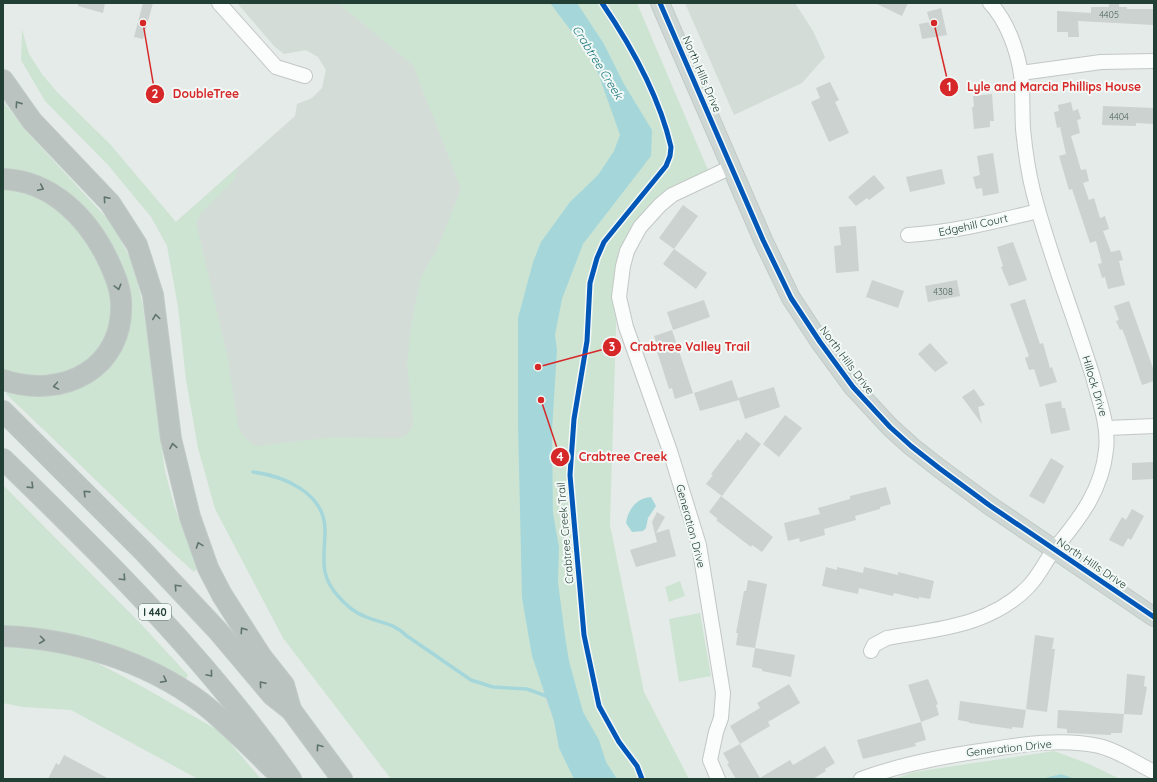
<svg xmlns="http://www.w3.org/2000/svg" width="1157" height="782" font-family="Quicksand,sans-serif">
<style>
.built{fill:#d3dcd7}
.green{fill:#cee4d3}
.water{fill:#a5d7da}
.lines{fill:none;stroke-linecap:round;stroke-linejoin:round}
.stream{stroke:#a5d7da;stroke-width:3.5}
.building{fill:#ccd2cf}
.minor-casing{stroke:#c2c8c5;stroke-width:16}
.major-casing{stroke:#c1cac7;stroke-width:20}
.highway-casing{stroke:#c1cac7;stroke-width:22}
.minor{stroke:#fbfcfc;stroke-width:14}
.major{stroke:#ced7d4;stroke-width:18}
.highway{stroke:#bac3c0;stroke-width:20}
.cycleway-casing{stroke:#f3f9f6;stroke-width:8}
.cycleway{stroke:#0057b8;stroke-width:5}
.oneway{stroke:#5f746d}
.labels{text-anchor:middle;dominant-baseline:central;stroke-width:4;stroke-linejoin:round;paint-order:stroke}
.number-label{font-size:9px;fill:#4d645c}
.shield{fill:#f3f9f6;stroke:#61776f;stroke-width:1}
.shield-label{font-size:10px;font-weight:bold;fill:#223f35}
.street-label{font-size:11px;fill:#223f35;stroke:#f3f9f6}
.water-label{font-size:12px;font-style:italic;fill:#19757d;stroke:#f3f9f6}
.leader{fill:none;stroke:#d62828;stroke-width:1.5}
.callout-dot{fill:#d62828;stroke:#f3f9f6;stroke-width:1.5}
.mark-label{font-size:12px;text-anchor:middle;font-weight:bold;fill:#fff}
.callout-label{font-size:12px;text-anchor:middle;font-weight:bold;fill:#d62828;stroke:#f3f9f6;stroke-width:4;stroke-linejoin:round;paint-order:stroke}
</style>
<rect width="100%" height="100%" fill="#e5ebe8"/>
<g class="built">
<path d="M 237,3 L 382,3 L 471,120 L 458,537 L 540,560 L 591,779 L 396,779 L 278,606 L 176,222 L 295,116 L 297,104 L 312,98 L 322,88 L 326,70 L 318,57 L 306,50 L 284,54 L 275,47 Z"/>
<path d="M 685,3 L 795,3 L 813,31 L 825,57 L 802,83 L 734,115 Z"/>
</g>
<g class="green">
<path d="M 338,3 L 637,3 L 708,170 L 668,201 L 618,263 L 610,525 L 644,692 L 689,779 L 591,779 L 578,735 L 539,560 L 521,555 L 522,598 L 544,695 L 554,721 L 559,748 L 574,779 L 391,779 L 283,638 L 215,509 L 198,448 L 186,380 L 178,307 L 167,246 L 151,217 L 108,165 L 45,101 L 21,60 L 22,29 L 29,54 L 42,74 L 57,92 L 110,144 L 176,222 L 238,167 L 234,180 L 204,210 L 196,222 L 228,359 L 238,425 L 243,436 L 256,446 L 334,437 L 399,438 L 407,435 L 412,427 L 413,418 L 407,366 L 411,325 L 421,277 L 437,249 L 461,189 L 413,65 Z"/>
<path d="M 3,101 L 28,133 L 114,226 L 134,266 L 143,306 L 165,471 L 174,505 L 198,568 L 194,572 C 130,515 69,453 6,394 L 8,392 L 45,396 L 75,389 L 109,363 L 126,329 L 103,236 L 3,172 Z"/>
<path d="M 3,185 L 22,187 L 71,216 L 107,271 L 115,310 L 108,335 L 92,359 L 55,379 L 3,374 Z"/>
<path d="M 3,485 L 141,624 L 188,675 L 184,682 L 3,630 Z"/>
<path d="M 680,581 L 685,596 L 669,602 L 665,587 Z"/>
<path d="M 700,613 L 711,676 L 679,682 L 669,619 Z"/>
<path d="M 3,646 L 24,646 L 86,657 L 143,687 L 221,732 L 261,779 L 198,779 L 71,710 L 23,707 L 3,703 Z"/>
<path d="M 1054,751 L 1089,764 L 1120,779 L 894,779 L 914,772 Z"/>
</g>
<g class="water">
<path d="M 550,3 L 577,3 L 604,44 L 624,84 L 652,130 L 651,156 L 583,244 L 562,299 L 555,335 L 557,350 L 552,431 L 553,513 L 559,547 L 558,582 L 565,636 L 569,661 L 583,712 L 599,740 L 606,762 L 617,779 L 574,779 L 559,748 L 554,721 L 532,656 L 522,598 L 518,424 L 518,318 L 533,262 L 541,242 L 570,202 L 598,175 L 614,151 L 620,135 L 597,70 L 581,44 Z"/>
<path d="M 651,497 L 656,506 L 648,518 L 646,528 L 643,531 L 632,532 L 626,523 C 628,510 636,498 651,497 Z"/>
</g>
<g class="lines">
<g class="stream">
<path d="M 253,472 C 284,476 325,493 325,530 C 325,556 318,574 338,596 C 345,604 353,612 364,616 C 381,624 393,622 407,636 L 471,680 L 493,687 L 527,689 L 549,697"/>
<path d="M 1048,779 L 1061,776 L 1070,779"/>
</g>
</g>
<g class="building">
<path d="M 78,3 L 105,3 L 103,13 L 78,6 Z"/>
<path d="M 143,3 L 153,3 L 143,39 L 134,37 Z"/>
<path d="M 875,3 L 908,3 L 902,16 Z"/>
<path d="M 1109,3 L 1119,3 L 1119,7 L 1127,7 L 1127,9 L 1154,9 L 1154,25 L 1078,21 L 1079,37 L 1068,37 L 1068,32 L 1057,32 L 1057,11 L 1091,13 L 1091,7 L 1109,7 Z"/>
<path d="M 941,8 L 947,35 L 922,39 L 919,24 L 930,22 L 927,12 Z"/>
<path d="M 830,82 L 839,100 L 835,102 L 849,133 L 829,142 L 811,102 L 820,98 L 816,88 Z"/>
<path d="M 992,94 L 994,121 L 990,121 L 990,127 L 974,129 L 972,107 L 974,107 L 973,96 Z"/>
<path d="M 1071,102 L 1073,111 L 1078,109 L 1081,119 L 1077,120 L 1080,133 L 1071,136 L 1081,170 L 1086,169 L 1089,181 L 1083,183 L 1089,200 L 1094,198 L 1100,218 L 1105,216 L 1109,229 L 1103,231 L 1111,252 L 1120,250 L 1123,260 L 1119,261 L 1125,285 L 1108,289 L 1105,277 L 1102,278 L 1098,264 L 1102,263 L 1096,241 L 1090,243 L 1072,189 L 1069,190 L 1059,156 L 1066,154 L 1060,127 L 1057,128 L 1054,112 L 1059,111 L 1058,105 Z"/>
<path d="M 1103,106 L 1154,108 L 1154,124 L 1136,123 L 1136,126 L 1102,125 Z"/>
<path d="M 993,153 L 999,193 L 983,196 L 982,188 L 976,189 L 973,177 L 980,175 L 977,156 Z"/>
<path d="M 942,169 L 945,184 L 910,192 L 906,177 Z"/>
<path d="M 874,175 L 885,188 L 869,200 L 867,198 L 856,206 L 848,197 Z"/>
<path d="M 683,205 L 698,216 L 674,249 L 659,238 Z"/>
<path d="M 856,226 L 859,271 L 836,273 L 834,246 L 841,245 L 839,227 Z"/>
<path d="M 1013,242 L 1027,280 L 1009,286 L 1001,267 L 1003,266 L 997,247 Z"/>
<path d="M 674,249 L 707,273 L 696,289 L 663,264 Z"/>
<path d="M 872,280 L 904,291 L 898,308 L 866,297 Z"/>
<path d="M 957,280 L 960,296 L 928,302 L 925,286 Z"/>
<path d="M 1025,299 L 1040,344 L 1043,343 L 1050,368 L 1052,367 L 1057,382 L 1040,387 L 1034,369 L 1029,370 L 1025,358 L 1029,356 L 1010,304 Z"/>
<path d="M 704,300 L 710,317 L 673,330 L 667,312 Z"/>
<path d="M 1129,301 L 1154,371 L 1154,381 L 1142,385 L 1125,336 L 1122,329 L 1120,330 L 1116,321 L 1119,320 L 1114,306 Z"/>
<path d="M 672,330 L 693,393 L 675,399 L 672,388 L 669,389 L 656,348 L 658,347 L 654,336 Z"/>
<path d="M 930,343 L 948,363 L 935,372 L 918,354 Z"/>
<path d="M 732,380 L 738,398 L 774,387 L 780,407 L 745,419 L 739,400 L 700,411 L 694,393 Z"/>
<path d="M 974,389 L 985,405 L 978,407 L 982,424 L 962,397 Z"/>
<path d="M 1061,401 L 1062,408 L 1065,408 L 1070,430 L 1051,434 L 1045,404 Z"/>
<path d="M 785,415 L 802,428 L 779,457 L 763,444 Z"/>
<path d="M 746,432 L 761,444 L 722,496 L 706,484 L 713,475 L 711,474 L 738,439 L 740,441 Z"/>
<path d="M 1051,458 L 1064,466 L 1044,504 L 1029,496 Z"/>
<path d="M 1154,462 L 1154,479 L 1132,480 L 1132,463 Z"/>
<path d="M 886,487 L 891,504 L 880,507 L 880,509 L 855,516 L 856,520 L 824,529 L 825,535 L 800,542 L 799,538 L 788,541 L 784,523 L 820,514 L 818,508 L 850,499 L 850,496 Z"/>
<path d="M 721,496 L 773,537 L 762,552 L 752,545 L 751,547 L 716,520 L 718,519 L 709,512 Z"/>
<path d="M 1132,509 L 1144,516 L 1131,540 L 1128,538 L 1123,547 L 1109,540 L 1122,517 L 1126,520 Z"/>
<path d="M 657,512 L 665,517 L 656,533 L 669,529 L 676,556 L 636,567 L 630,550 L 657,542 L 652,522 Z"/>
<path d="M 826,567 L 837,570 L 837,567 L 863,573 L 864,567 L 898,575 L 898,572 L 934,581 L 930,599 L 919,597 L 919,599 L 894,593 L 893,596 L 859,588 L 858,594 L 822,586 Z"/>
<path d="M 748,580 L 767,584 L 755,648 L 736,645 L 738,633 L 736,633 L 744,591 L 746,591 Z"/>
<path d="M 1035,635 L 1054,638 L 1052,649 L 1055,649 L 1047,712 L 1026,709 Z"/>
<path d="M 755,648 L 795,655 L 791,677 L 762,671 L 762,669 L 752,667 Z"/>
<path d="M 1127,674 L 1145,676 L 1144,686 L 1147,687 L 1142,715 L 1124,714 Z"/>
<path d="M 928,679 L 938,704 L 936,705 L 939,715 L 921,722 L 908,685 Z"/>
<path d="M 789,684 L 800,703 L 768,722 L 770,726 L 740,744 L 730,726 L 760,708 L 757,703 Z"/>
<path d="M 960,701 L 1026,710 L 1023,728 L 1012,727 L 1012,729 L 969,723 L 969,722 L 958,720 Z"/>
<path d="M 1058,710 L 1124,714 L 1122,733 L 1111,733 L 1111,735 L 1067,733 L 1067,729 L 1057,728 Z"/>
<path d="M 921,722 L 926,740 L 915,743 L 916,746 L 863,759 L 857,740 Z"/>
<path d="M 740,744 L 760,778 L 790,760 L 793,765 L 825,746 L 835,763 L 825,769 L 826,771 L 813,779 L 736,779 L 727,764 L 729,763 L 723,753 Z"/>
<path d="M 64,755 L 109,779 L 48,779 L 56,763 L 59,765 Z"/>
</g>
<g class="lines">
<defs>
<g id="minor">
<path d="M 219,3 L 276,67 L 305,76"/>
<path d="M 1021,73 L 1101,62 L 1154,61"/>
<path d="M 908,235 C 954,232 993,222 1038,211"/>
<path d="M 1107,428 L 1154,426"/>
<path d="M 871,651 L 874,645 L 887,638 C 937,629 990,626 1028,587 C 1040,575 1046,559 1057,546 C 1081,517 1102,489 1106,450 C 1109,425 1099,401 1093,377 C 1074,315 1049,254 1033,191 C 1028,171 1025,149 1023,129 C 1022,111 1023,92 1021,74 C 1017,49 1007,21 990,3"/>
<path d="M 718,779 L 710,760 L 716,732 L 721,718 L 723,693 L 699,545 L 670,451 L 626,327 L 619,297 L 623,266 L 627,251 L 640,227 L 660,205 L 672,195 L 723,171 L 731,165"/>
<path d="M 861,779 C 902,764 944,756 987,750 C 1023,744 1063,738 1099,746 C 1119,751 1136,763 1154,772"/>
</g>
<path id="major" d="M 660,3 L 763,240 L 791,298 L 820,342 L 853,387 L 890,427 L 911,446 L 939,468 L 989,505 L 1154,617"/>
<g id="highway">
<path d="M 3,80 L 32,121 L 110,203 L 137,245 L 153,295 L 171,439 L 190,517 L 208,568 L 222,595 L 261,656 L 284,685 L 291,710"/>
<path d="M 3,179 C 52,181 88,218 108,260 C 114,273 120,286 121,301 C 125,369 62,400 3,380"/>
<path d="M 3,411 L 143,551 L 218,631 L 272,695 L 291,710 L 342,779"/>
<path d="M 3,459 C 106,559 208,660 291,779"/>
<path d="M 3,636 C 73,639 145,660 202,703 C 227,723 250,746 273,769"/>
</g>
</defs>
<use href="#minor" class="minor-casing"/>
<use href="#major" class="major-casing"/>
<use href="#highway" class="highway-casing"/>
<use href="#minor" class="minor"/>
<use href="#major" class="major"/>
<use href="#highway" class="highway"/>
<defs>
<g id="cycleway">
<path d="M 602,3 C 632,47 659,95 671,147 L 670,156 L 666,166 L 604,242 L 597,258 L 590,283 L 587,341 L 574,419 L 570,475 L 584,635 L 599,706 L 619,742 L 637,766 L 642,779"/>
<path d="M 660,3 L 763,240 L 791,298 L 820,342 L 853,387 L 890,427 L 911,446 L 939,468 L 989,505 L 1154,617"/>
</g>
</defs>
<use href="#cycleway" class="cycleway-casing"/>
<use href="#cycleway" class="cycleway"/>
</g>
<defs><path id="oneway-chevron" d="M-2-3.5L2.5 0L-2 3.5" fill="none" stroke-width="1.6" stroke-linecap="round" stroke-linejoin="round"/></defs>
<g class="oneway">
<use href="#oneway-chevron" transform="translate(18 104) rotate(-125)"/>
<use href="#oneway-chevron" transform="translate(41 188) rotate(25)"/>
<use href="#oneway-chevron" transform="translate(106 199) rotate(-131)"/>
<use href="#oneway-chevron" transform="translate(118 287) rotate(75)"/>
<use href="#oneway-chevron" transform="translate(156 317) rotate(-98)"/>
<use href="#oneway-chevron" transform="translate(56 386) rotate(170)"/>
<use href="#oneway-chevron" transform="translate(173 446) rotate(-100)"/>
<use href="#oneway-chevron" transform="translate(31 486) rotate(44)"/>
<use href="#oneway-chevron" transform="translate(86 493) rotate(-136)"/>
<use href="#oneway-chevron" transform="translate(199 545) rotate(-110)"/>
<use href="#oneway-chevron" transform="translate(123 578) rotate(46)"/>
<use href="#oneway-chevron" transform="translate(177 587) rotate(-133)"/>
<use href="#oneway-chevron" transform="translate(243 630) rotate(-124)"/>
<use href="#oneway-chevron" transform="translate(42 640) rotate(7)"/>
<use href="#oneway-chevron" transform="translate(210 674) rotate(50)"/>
<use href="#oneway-chevron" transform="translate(164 680) rotate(28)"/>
<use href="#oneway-chevron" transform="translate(262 684) rotate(-130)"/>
<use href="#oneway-chevron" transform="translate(319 747) rotate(-127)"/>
</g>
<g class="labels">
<g class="number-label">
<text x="1109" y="14">4405</text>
<text x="1119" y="116">4404</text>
<text x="943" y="291">4308</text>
</g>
<rect class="shield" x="139" y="604" width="32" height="16" rx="3"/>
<g class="shield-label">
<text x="155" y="612">I 440</text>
</g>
<g class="street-label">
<text transform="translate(702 74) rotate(67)">North Hills Drive</text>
<text transform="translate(973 225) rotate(-12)">Edgehill Court</text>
<text transform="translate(847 360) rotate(53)">North Hills Drive</text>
<text transform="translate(1095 386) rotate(73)">Hillock Drive</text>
<text transform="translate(691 526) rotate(75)">Generation Drive</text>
<text transform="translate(565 533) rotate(-95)">Crabtree Creek Trail</text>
<text transform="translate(1092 563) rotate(34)">North Hills Drive</text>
<text transform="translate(1009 748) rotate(-6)">Generation Drive</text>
</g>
<g class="water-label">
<text transform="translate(598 62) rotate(58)">Crabtree Creek</text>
</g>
</g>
<path class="leader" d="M934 23L949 87M143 23L155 94M538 367L612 347M541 400L560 457"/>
<g class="callout-dot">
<circle cx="934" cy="23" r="4"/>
<circle cx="143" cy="23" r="4"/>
<circle cx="538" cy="367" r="4"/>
<circle cx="541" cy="400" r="4"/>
<circle cx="949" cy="87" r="10"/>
<circle cx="155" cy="94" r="10"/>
<circle cx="612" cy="347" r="10"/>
<circle cx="560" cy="457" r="10"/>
</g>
<g class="mark-label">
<text x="949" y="91">1</text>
<text x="155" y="98">2</text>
<text x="612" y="351">3</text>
<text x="560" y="461">4</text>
</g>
<g class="callout-label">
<text x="1054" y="91">Lyle and Marcia Phillips House</text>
<text x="206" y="98">DoubleTree</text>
<text x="690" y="351">Crabtree Valley Trail</text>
<text x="623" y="461">Crabtree Creek</text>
</g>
<rect width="1157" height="782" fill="none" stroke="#223f35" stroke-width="8"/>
</svg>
